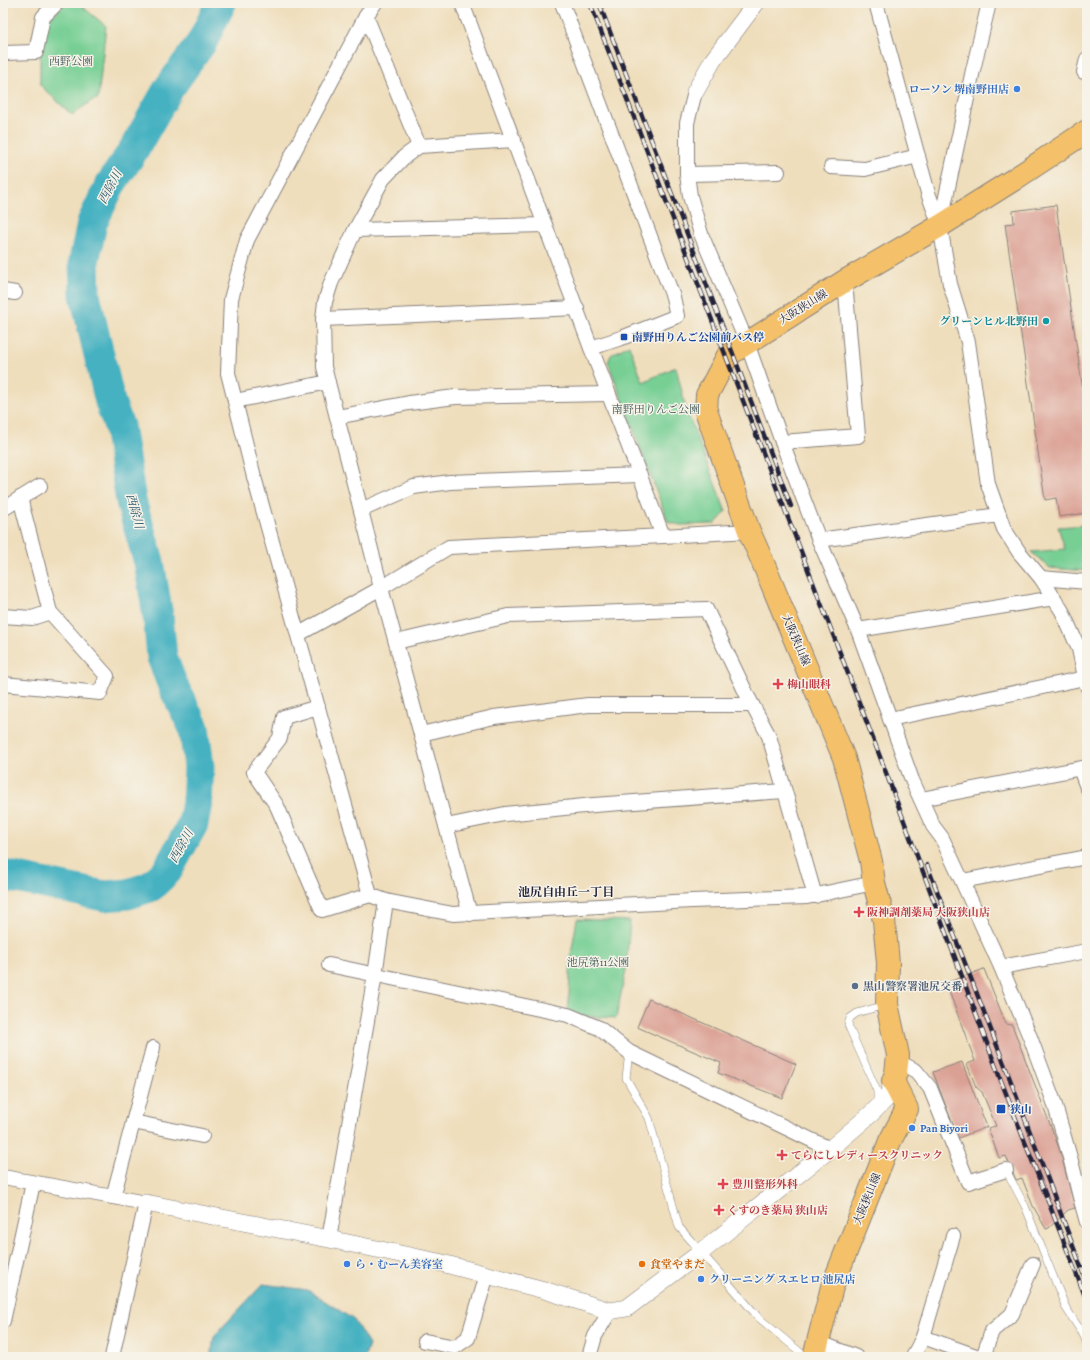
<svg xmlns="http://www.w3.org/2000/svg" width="1090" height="1360" font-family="Alegreya,'Noto Serif JP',serif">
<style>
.green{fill:#77cf94;stroke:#4c7868}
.water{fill:#44b1c1;stroke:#336a7e}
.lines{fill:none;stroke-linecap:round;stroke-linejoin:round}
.river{stroke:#44b1c1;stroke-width:31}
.building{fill:#dba094}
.service-casing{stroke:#88807c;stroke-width:8}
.minor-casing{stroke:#88807c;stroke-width:16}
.tertiary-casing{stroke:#88807c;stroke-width:18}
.primary-casing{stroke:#88807c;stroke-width:24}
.service{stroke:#fff;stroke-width:7}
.minor{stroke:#fff;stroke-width:14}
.tertiary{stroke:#fff;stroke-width:17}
.primary{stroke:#f4c16a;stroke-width:22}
.rail-casing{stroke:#22223b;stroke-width:4.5}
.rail{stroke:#f7f3e8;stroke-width:3;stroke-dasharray:9;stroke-linecap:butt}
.shop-dot{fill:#3f7fe0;stroke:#f7f3e8;stroke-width:1.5}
.culture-dot{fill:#0f9aa8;stroke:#f7f3e8;stroke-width:1.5}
.transit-dot{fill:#1a4fb4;stroke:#f7f3e8;stroke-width:1.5}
.health-dot{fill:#e0444e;stroke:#f7f3e8;stroke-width:1.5}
.service-dot{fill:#5c6f8a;stroke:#f7f3e8;stroke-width:1.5}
.food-dot{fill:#e8710a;stroke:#f7f3e8;stroke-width:1.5}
.labels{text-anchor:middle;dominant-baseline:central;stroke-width:3;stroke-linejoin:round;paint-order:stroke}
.park-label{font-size:11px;fill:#3c5656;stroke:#f7f3e8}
.shop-label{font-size:11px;font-weight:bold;fill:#366cbe;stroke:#f7f3e8;text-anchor:start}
.street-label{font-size:11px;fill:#22223b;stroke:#f7f3e8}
.culture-label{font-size:11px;font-weight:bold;fill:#0d838f;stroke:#f7f3e8;text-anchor:end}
.transit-label{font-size:11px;font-weight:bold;fill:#164399;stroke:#f7f3e8;text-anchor:start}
.health-label{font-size:11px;font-weight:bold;fill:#be3a42;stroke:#f7f3e8;text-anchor:start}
.service-label{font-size:11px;font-weight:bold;fill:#4e5e75;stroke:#f7f3e8;text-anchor:start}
.food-label{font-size:11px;font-weight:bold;fill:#c56008;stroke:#f7f3e8;text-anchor:start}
.water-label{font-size:12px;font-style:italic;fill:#305b71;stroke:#f7f3e8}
.neighbourhood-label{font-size:12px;font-weight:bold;fill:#22223b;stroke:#f7f3e8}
</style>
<rect width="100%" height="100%" fill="#f7f3e8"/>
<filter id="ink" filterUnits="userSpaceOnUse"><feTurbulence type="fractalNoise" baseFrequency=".025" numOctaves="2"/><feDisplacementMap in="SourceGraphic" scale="8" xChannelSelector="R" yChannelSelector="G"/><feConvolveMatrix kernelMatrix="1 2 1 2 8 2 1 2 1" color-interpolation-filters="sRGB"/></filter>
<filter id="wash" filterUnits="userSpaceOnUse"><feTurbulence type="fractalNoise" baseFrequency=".012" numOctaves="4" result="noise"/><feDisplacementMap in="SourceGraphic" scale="16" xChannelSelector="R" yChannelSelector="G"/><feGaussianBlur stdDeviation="0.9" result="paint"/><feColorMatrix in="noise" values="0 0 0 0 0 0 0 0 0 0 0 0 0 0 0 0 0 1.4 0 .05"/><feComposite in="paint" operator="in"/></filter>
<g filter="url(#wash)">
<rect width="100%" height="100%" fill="#efdebc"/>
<g class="green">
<path d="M 66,3 L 78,3 L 106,26 L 98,99 L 93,100 L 72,115 L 40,85 L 40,58 L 48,20 Z"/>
<path d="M 629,345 L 643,382 L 676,367 L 686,409 L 726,512 L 715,524 L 680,525 L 668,522 L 608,362 L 611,355 Z"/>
<path d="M 1087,525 L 1087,571 L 1050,568 L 1031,552 L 1065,549 L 1058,527 Z"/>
<path d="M 577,919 L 630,921 L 626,970 L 616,1018 L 568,1015 L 571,954 Z"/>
</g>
<path class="water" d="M 263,1284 L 308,1290 L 354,1320 L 369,1345 L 365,1357 L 211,1357 L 214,1336 Z"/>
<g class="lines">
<path class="river" d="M 3,875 L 104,896 L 128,894 L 150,887 L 167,871 L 193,824 L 197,802 L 199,767 L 194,728 L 173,686 L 162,657 L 158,616 L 149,562 L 131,501 L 119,426 L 110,402 L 85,295 L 84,261 L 92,223 L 110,185 L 131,154 L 169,88 L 202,42 L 221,3"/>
</g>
<g id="blocks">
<g class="building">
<path d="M 1056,205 L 1087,418 L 1087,513 L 1059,517 L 1056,498 L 1045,500 L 1005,224 L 1014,223 L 1013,211 Z"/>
<path d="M 984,969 L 1006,1024 L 1012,1025 L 1056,1140 L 1060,1151 L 1075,1208 L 1068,1210 L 1049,1228 L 1046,1229 L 1033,1206 L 1022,1178 L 1016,1180 L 1006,1156 L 999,1158 L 988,1128 L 996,1126 L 982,1092 L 976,1087 L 967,1064 L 975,1061 L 946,983 Z"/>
<path d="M 649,999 L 796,1064 L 782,1098 L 718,1073 L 721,1063 L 637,1027 Z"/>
<path d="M 962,1062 L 987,1127 L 958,1138 L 933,1072 Z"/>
</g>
</g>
</g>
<g filter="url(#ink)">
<use href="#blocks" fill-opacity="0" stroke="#88807c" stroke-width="1"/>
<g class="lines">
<defs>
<g id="service">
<path d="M 629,1052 L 626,1078 L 649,1118 L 679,1227 L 759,1318 L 806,1357"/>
<path d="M 877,1104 L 877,1091 L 848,1025 L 850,1018 L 857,1013 L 885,1005"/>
<path d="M 1006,1170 L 1025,1206 L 1066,1308 L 1084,1336 L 1087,1345"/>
</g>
<g id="minor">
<path d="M 375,3 L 366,16 L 247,240 L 231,299 L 228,373 L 254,477 L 370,895 L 386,901 L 453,914 L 692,901 L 807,897 L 874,883"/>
<path d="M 462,3 L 591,348"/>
<path d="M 562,3 L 673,297 L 677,316 L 624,337 L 591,348 L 663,536 L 749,531"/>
<path d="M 876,3 L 928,193 L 940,226 L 950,284 L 968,342 L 988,484 L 1004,529 L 1019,552 L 1041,578 L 1062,611 L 1079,649 L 1087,686"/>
<path d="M 366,16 L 419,146"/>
<path d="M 3,53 L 36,52 L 43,17 L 57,3"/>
<path d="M 1087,59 L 1084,72 L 1087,72"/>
<path d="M 695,92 L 687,123 L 687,174 L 690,196 L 701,234 L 747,343 L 782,442 L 819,540 L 858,630 L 912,780 L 933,826 L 942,838 L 962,881 L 1001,967 L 1030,1037 L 1054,1102 L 1071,1161 L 1080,1197 L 1087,1222"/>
<path d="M 831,167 L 865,169 L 918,156"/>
<path d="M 687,174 L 778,172"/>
<path d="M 940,225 L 973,70 L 989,3"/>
<path d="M 355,230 L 545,225"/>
<path d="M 3,291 L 15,293"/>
<path d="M 323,319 L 577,308"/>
<path d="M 235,401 L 328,382"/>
<path d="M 337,417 L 409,403 L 455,397 L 609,394"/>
<path d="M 782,442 L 858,436 L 845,281"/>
<path d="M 3,509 L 40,486"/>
<path d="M 361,510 L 414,487 L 450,482 L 640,475"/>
<path d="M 819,540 L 999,515"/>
<path d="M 1041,578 L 1087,582"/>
<path d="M 3,616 L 32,618 L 50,612"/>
<path d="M 858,630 L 1054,598"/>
<path d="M 299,634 L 381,588 L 449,547 L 663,536"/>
<path d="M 396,642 L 508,616 L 706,609 L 748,697 L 769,736 L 815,896"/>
<path d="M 3,684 L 100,693 L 107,676 L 50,612 L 20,498"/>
<path d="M 318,707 L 284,717 L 280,738 L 254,772 L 277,806 L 322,910 L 370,895"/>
<path d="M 890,719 L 1085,678"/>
<path d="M 421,734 L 494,717 L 588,705 L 752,705"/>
<path d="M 1080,769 L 1087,787"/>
<path d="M 921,799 L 1087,767"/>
<path d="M 446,826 L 505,814 L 594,805 L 784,791"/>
<path d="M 962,881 L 1087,857"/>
<path d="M 470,914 L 381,588 L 324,367 L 323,319 L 325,302 L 331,283 L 355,230 L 383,179 L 404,157 L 419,146 L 514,140"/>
<path d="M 329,965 L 568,1015 L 599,1028 L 629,1052 L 830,1149"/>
<path d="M 1001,967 L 1087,951"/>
<path d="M 897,1061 L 916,1071 L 930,1088 L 968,1182 L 1006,1170"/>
<path d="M 133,1122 L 202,1136"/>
<path d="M 3,1177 L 146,1203 L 112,1357"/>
<path d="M 113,1197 L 153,1048"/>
<path d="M 329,1239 L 375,975 L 386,901"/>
<path d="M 3,1321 L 33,1183"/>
<path d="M 923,1337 L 979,1357"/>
<path d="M 425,1341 L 455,1347 L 468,1338 L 487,1275"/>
<path d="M 818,1342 L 856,1357"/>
<path d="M 589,1357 L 595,1336 L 610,1311"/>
<path d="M 913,1357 L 923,1337 L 953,1236"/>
<path d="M 983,1357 L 992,1331 L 1012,1314 L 1033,1264"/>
</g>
<g id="tertiary">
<path d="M 695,92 L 713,60 L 756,3"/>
<path d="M 146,1203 L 329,1239 L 438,1262 L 544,1290 L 610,1311 L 627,1308 L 700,1253 L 830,1149 L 872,1113 L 887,1098 L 893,1081"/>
</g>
<path id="primary" d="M 814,1357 L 832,1287 L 890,1141 L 907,1109 L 893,1081 L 896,1073 L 898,1055 L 887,1004 L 888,963 L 884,920 L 874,883 L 871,861 L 844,758 L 761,558 L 749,531 L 706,411 L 707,395 L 727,357 L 733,352 L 845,281 L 940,226 L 1013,180 L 1087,131"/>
</defs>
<use href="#service" class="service-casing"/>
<use href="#minor" class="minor-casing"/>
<use href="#tertiary" class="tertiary-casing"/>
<use href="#primary" class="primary-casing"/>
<use href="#service" class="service"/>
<use href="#minor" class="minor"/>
<use href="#tertiary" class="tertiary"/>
<use href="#primary" class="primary"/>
<defs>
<g id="rail">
<path d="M 590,3 L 882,762 L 1000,1078 L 1087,1301"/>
<path d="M 599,3 L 791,506"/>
<path d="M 927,865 L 1008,1074 L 1087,1283"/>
</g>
</defs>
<use href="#rail" class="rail-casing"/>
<use href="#rail" class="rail"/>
</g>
</g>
<g class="shop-dot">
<circle cx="1017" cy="89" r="4"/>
<circle cx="912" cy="1128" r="4"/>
<circle cx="347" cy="1264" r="4"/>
<circle cx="701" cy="1279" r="4"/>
</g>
<circle class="culture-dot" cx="1046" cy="321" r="4"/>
<g class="transit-dot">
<rect x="620" y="333" width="8" height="8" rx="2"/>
<rect x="996" y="1104" width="10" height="10" rx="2"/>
</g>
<g class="health-dot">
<path d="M776 678h4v4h4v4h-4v4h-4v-4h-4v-4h4z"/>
<path d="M857 906h4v4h4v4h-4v4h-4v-4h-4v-4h4z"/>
<path d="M780 1149h4v4h4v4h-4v4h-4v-4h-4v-4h4z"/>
<path d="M721 1178h4v4h4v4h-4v4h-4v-4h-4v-4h4z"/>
<path d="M717 1204h4v4h4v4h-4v4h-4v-4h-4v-4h4z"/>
</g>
<circle class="service-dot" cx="855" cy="986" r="4"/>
<circle class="food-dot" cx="642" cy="1264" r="4"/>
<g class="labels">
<g class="park-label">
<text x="71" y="61">西野公園</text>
<text x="656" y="409">南野田りんご公園</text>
<text x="598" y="962">池尻第11公園</text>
</g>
<g class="shop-label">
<text x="1009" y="89" text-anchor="end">ローソン 堺南野田店</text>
<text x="920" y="1128">Pan Biyori</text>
<text x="355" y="1264">ら・むーん美容室</text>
<text x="709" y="1279">クリーニング スエヒロ 池尻店</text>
</g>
<g class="street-label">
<text transform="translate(803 307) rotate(-32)">大阪狭山線</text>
<text transform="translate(796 640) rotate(67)">大阪狭山線</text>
<text transform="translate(867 1199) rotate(-68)">大阪狭山線</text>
</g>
<g class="culture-label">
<text x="1038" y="321">グリーンヒル北野田</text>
</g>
<g class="transit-label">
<text x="632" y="337">南野田りんご公園前バス停</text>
<text x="1010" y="1109">狭山</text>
</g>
<g class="health-label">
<text x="787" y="684">梅山眼科</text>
<text x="867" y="912">阪神調剤薬局 大阪狭山店</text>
<text x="791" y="1155">てらにしレディースクリニック</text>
<text x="732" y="1184">豊川整形外科</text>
<text x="727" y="1210">くすのき薬局 狭山店</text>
</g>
<g class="service-label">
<text x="863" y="986">黒山警察署池尻交番</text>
</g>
<g class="food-label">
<text x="650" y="1264">食堂やまだ</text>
</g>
<g class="water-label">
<text transform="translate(110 187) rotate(-62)">西除川</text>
<text transform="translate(135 511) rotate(75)">西除川</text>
<text transform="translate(181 846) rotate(-61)">西除川</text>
</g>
<g class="neighbourhood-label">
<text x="566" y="892">池尻自由丘一丁目</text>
</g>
</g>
<rect width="1090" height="1360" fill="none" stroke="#f7f3e8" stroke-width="16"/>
</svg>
